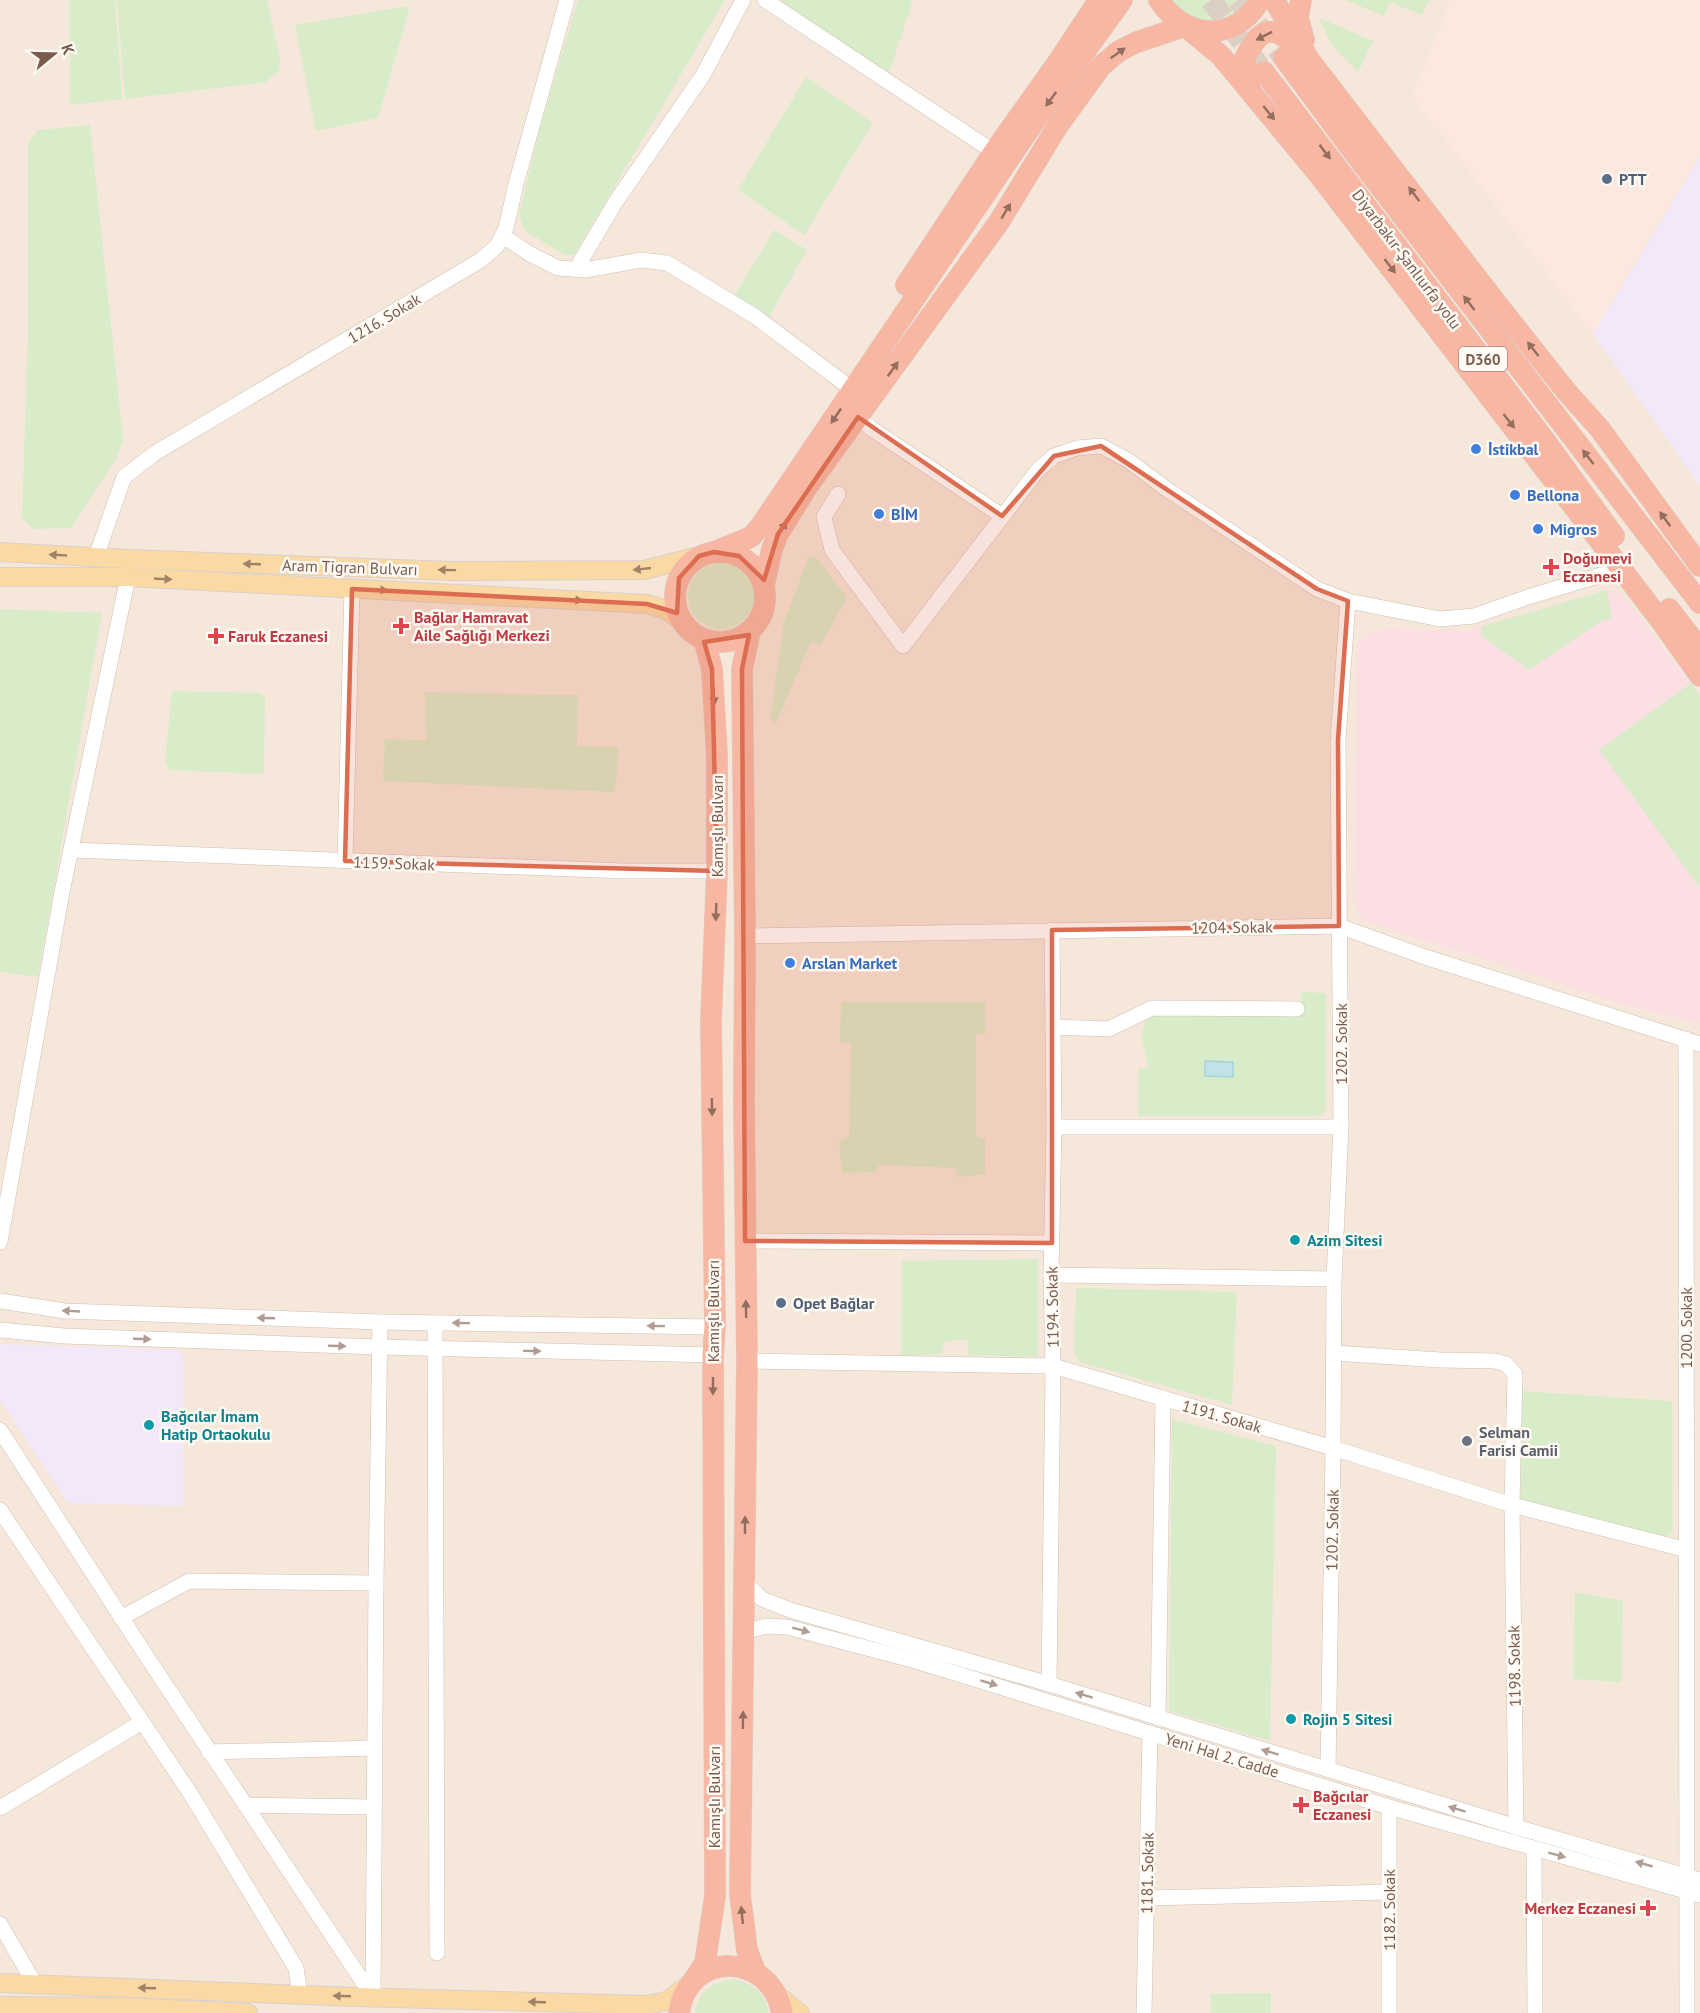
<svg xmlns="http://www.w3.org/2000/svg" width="1700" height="2013" font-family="'PT Sans',sans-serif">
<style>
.residential{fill:#f5e8da}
.commercial{fill:#fde8e0}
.education{fill:#f3e8fa}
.medical{fill:#fbdfe3}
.green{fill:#d8ecc9}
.water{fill:#bfe3e8;stroke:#a5d3da;stroke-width:1.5}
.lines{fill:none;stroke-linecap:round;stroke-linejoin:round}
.highway-tunnel{stroke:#dcd0c4;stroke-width:21;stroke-dasharray:21 10;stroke-linecap:butt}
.minor-casing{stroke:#d1beb0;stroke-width:16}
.major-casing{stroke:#dad1cd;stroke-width:20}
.highway-casing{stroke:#dad1cd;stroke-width:22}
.minor{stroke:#fff;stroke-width:15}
.major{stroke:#fbd9a5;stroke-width:18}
.highway{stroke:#f7b7a3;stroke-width:21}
.oneway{fill:#936e5e}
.oneway2{fill:#a18267}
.oneway3{fill:#af9d94}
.marked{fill:#dc6d51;fill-opacity:0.2;stroke:#dc6d51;stroke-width:4.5;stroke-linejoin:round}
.service-dot{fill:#5c6f8a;stroke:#fffaf3;stroke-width:2}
.shop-dot{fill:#3f7fe0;stroke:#fffaf3;stroke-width:2}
.health-dot{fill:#e0444e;stroke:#fffaf3;stroke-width:2}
.culture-dot{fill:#0f9aa8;stroke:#fffaf3;stroke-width:2}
.worship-dot{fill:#6b7280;stroke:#fffaf3;stroke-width:2}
.labels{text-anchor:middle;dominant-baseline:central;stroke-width:5;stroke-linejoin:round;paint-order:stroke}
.shield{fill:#fffaf3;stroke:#a28b7f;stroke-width:1.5}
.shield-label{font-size:15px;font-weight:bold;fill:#7a5c4d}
.service-label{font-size:16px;font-weight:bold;fill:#4e5e75;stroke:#fffaf3;text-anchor:start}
.street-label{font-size:16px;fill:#7a5c4d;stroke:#fffaf3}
.shop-label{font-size:16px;font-weight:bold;fill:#366cbe;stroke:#fffaf3;text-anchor:start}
.health-label{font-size:16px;font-weight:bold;fill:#be3a42;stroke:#fffaf3;text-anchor:start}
.culture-label{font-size:16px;font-weight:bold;fill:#0d838f;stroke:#fffaf3;text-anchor:start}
.worship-label{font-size:16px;font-weight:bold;fill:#5b616d;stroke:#fffaf3;text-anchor:start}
</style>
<rect width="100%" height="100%" fill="#fdf6ec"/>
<rect class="residential" x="0" y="0" width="1700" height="2013"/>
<path class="commercial" d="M 1451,0 L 1700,0 L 1700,156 L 1593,334 L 1412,96 Z"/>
<g class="education">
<path d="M 1700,156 L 1700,486 L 1593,334 Z"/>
<path d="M 0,1344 L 178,1350 L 183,1355 L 183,1506 L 68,1503 L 0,1400 Z"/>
</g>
<path class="medical" d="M 1607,590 L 1622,594 L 1700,695 L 1700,1023 L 1630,1006 L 1362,920 L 1354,904 L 1356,643 L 1365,635 L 1384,629 L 1467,631 Z"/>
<g class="green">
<path d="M 69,0 L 115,0 L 122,99 L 70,105 Z"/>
<path d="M 117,0 L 267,0 L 280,59 L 279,71 L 266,82 L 125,99 Z"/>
<path d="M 578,0 L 725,0 L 574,255 L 564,255 L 524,230 L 519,215 L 539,132 Z"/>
<path d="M 778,0 L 913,0 L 889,73 Z"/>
<path d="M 1171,0 L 1246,0 C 1226,28 1193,25 1171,0 Z"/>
<path d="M 1345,0 L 1429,0 L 1422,15 L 1389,2 L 1384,16 Z"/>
<path d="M 410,6 L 378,118 L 316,131 L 295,25 Z"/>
<path d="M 1319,18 L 1373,41 L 1358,72 L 1331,44 Z"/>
<path d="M 806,77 L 873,123 L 804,235 L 738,190 Z"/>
<path d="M 90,125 L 123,440 L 117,457 L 71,528 L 33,529 L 22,518 L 28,333 L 28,143 L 38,130 Z"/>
<path d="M 774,230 L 807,250 L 769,317 L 734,296 Z"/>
<path d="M 815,556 L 847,597 L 821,645 L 811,642 L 776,723 L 770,720 L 784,622 L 808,558 Z"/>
<circle cx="721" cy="596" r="33"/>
<path d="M 1607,590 L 1612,618 L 1601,621 L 1529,670 L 1480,635 L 1483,626 Z"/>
<path d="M 0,609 L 102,613 L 38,977 L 0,972 Z"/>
<path d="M 1691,683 L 1700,695 L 1700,888 L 1599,750 Z"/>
<path d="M 172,691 L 260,693 L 265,697 L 264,774 L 170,770 L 165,762 Z"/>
<path d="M 425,692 L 578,695 L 577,746 L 619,747 L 615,792 L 383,781 L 385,739 L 426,740 Z"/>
<path d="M 1301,992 L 1326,993 L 1326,1111 L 1319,1116 L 1138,1116 L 1139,1068 L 1149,1068 L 1141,1036 L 1145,1022 L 1152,1016 L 1164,1014 L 1301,1012 Z"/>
<path d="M 841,1002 L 985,1002 L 986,1034 L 976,1034 L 976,1136 L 985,1139 L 985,1174 L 958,1177 L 955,1168 L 879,1165 L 876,1172 L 842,1173 L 839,1141 L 849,1137 L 851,1042 L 840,1043 Z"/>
<path d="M 1038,1259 L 1038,1357 L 969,1355 L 967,1340 L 945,1341 L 942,1354 L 901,1356 L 902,1261 Z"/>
<path d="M 1076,1288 L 1237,1292 L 1232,1405 L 1080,1362 L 1074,1354 Z"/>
<path d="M 1522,1391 L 1672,1401 L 1673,1530 L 1667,1536 L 1517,1506 L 1521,1493 Z"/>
<path d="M 1172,1419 L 1276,1446 L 1270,1741 L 1169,1711 Z"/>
<path d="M 1575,1592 L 1623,1601 L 1621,1682 L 1573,1679 Z"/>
<path d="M 733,1979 C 752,1983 766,1993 769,2013 L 695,2013 C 697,1992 713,1982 733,1979 Z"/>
<path d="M 1271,1993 L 1271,2013 L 1211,2013 L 1211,1994 Z"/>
</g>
<path class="water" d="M 1205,1061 L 1233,1062 L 1233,1077 L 1205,1076 Z"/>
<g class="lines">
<g class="highway-tunnel">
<path d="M 1211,0 L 1264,72"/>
<path d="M 1238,0 L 1284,58"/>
</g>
<defs>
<g id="minor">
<path d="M 765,0 L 994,152"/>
<path d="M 503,236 L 530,254 L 558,268 L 585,270 L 641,260 L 667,263 L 756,317 L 853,390"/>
<path d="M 576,269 L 615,203 L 703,75 L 743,0"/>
<path d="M 858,417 L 872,429 L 1002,516"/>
<path d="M 838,494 L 824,517 L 832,550 L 903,646 L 1038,470 L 1054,456 L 1077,448 L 1101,446 L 1129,461 L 1165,488 L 1317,589 L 1348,601"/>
<path d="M 96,557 L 124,477 L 155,453 L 481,260 L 497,246 L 506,228 L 516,184 L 567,0"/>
<path d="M 71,850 L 625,871 L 717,871"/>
<path d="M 345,861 L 352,589"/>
<path d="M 745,936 L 1339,926 L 1425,957 L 1700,1044"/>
<path d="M 1053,1027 L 1109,1029 L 1152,1008 L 1297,1009"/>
<path d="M 1686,1039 L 1687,2013"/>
<path d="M 1054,1127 L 1341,1127"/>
<path d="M 745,1241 L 1052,1243"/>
<path d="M 0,1242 L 62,892 L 128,577"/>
<path d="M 1051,1275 L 1334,1279"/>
<path d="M 0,1301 L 65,1311 L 380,1322 L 715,1327"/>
<path d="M 435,1323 L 437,1953"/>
<path d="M 0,1330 L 64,1336 L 379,1347 L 713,1355"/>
<path d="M 1334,1353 L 1440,1360 L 1495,1361 L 1506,1364 L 1515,1374 L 1512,1505 L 1516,1827"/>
<path d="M 747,1361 L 1053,1366 L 1333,1448 L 1512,1505 L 1687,1550"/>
<path d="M 0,1430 L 149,1660 L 373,1997"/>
<path d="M 0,1510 L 190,1793 L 296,1968 L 300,1994"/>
<path d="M 745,1583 L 762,1599 L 790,1610 L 1049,1684 L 1516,1827 L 1700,1880"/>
<path d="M 121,1618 L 189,1581 L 376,1583"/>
<path d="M 744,1632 L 766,1626 L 787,1627 L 916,1661 L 1389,1807 L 1700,1895"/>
<path d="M 1049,1684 L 1053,1366 L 1051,1275 L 1054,1127 L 1052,930"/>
<path d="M 1158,1718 L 1163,1399"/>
<path d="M 209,1752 L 374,1748"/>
<path d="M 1328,1769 L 1333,1448 L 1334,1279 L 1341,1127 L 1338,740 L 1348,601 L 1440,619 L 1474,616 L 1528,597 L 1621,569"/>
<path d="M 245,1805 L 374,1807"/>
<path d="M 1389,1807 L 1389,2013"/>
<path d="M 0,1808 L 142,1722"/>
<path d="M 1534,1849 L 1535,2013"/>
<path d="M 1147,1898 L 1389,1892"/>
<path d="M 0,1924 L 35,1984"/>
<path d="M 373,1997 L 376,1583 L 380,1322"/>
<path d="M 1144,2013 L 1150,1733"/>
</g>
<g id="major">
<path d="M 0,552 L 130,559 L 451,571 L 644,570 L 699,556"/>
<path d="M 0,577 L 128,577 L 647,604 L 666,610 L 682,621"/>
<path d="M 0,1983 L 356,1997 L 647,2005 L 667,2001 L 692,1982"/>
<path d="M 777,1995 L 800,2013"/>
<path d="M 0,2006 L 126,2007 L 248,2013"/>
</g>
<g id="highway">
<path d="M 1159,0 C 1185,40 1236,43 1260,0"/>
<path d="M 1274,0 L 1310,61 L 1497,304 L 1566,391 L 1600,429 L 1700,566"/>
<path d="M 1301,0 L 1298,18 L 1304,40"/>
<path d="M 1284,58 L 1355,154 L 1700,603"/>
<path d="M 1264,72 L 1543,438 L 1614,536"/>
<path d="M 1250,87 L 1244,60 C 1259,30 1270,21 1296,47"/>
<path d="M 906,285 L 994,152 L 1060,59 L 1099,0"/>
<path d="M 714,552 L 751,537 L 760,527 L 1034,122 L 1122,0"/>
<circle cx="720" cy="597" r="45"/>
<path d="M 764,585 L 772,549 L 778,534 L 807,487 L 999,222 L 1057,127 L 1101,66 L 1119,51 L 1137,42 L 1185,26 L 1221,56 L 1320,176 L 1532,452 L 1661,621 L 1700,676"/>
<path d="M 1669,609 L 1700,649"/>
<path d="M 750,631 L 742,669 L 745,936 L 744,1102 L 747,1361 L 740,1894 L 747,1950 L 755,1971"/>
<path d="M 693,1981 L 705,1963 L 715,1896 L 713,1355 L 715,1327 L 711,1020 L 717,871 L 717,756 L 712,669 L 704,639"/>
<path d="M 679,2013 C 687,1950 771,1951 782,2013"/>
</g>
</defs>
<use href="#minor" class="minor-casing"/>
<use href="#major" class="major-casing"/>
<use href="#highway" class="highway-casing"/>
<use href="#minor" class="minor"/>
<use href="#major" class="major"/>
<use href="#highway" class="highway"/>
</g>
<defs><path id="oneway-solid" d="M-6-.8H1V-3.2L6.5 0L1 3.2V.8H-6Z" transform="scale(1.5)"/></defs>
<g class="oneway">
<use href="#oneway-solid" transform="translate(1264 36) rotate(153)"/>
<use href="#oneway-solid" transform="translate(1118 53) rotate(-35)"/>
<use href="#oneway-solid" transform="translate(1051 99) rotate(126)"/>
<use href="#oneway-solid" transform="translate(1269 113) rotate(51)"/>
<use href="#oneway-solid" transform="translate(1325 152) rotate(53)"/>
<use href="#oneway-solid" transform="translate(1414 194) rotate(-127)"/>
<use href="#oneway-solid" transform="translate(1006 211) rotate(-59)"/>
<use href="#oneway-solid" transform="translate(1390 266) rotate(52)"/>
<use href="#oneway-solid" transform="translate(1469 303) rotate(-128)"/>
<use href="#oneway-solid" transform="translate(1533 349) rotate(-128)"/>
<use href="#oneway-solid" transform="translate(893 369) rotate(-54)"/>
<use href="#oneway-solid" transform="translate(836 416) rotate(124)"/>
<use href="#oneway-solid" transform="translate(1509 421) rotate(52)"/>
<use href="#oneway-solid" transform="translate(1588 457) rotate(-128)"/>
<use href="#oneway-solid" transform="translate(1665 519) rotate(-126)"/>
<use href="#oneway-solid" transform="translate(782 529) rotate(-60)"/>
<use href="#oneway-solid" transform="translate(714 696) rotate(87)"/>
<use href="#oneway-solid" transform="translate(716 912) rotate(92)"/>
<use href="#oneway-solid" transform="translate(712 1107) rotate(89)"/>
<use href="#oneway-solid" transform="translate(746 1309) rotate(-91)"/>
<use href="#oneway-solid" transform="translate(713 1386) rotate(90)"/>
<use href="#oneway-solid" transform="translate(745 1525) rotate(-90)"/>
<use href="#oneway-solid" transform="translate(743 1720) rotate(-89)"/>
<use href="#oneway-solid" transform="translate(742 1915) rotate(-96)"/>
</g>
<g class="oneway2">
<use href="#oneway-solid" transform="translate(58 555) rotate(-177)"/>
<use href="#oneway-solid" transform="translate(252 564) rotate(-178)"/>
<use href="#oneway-solid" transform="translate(642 569) rotate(174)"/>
<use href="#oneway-solid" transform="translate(447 570) rotate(-179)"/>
<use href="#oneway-solid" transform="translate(163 579) rotate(3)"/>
<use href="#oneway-solid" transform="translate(379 590) rotate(3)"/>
<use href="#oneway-solid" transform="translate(574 600) rotate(3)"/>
<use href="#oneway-solid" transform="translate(147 1988) rotate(-178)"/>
<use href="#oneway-solid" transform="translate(342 1996) rotate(-178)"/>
<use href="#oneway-solid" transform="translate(537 2002) rotate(-178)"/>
</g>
<g class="oneway3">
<use href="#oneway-solid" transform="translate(71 1311) rotate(-177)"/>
<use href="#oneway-solid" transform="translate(266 1318) rotate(-178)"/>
<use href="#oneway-solid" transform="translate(461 1323) rotate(-179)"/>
<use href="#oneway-solid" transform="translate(656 1326) rotate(-179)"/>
<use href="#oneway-solid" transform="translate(142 1339) rotate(2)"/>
<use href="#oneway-solid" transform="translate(337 1346) rotate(2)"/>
<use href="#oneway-solid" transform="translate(532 1351) rotate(1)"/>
<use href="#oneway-solid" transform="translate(801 1630) rotate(15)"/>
<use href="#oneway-solid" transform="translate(989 1683) rotate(17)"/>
<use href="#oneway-solid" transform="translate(1084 1695) rotate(-163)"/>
<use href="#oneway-solid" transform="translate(1270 1752) rotate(-163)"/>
<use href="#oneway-solid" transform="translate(1457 1809) rotate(-163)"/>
<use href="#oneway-solid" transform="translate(1557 1855) rotate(15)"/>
<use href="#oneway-solid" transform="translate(1644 1864) rotate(-164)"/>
</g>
<path class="marked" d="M 858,417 L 1002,516 L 1054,456 L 1101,446 L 1317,589 L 1348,601 L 1338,740 L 1339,926 L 1052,930 L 1052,1243 L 745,1241 L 742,669 L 749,635 L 704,642 L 712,669 L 717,871 L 345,861 L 352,589 L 647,604 L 677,613 L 679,578 L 699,556 L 714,552 L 739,556 L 764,580 L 778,534 Z"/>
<g class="service-dot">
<circle cx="1607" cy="179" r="6"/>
<circle cx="781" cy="1303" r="6"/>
</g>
<g class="shop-dot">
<circle cx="1476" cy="449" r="6"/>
<circle cx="1515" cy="495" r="6"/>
<circle cx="879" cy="514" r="6"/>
<circle cx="1538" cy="529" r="6"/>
<circle cx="790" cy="963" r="6"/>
</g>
<g class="health-dot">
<path d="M1548 558h6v6h6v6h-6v6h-6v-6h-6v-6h6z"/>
<path d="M398 617h6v6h6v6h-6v6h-6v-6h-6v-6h6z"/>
<path d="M213 627h6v6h6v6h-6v6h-6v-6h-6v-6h6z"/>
<path d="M1298 1796h6v6h6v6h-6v6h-6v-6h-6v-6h6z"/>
<path d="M1645 1899h6v6h6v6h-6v6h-6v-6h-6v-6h6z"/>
</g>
<g class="culture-dot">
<circle cx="1295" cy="1240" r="6"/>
<circle cx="149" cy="1425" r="6"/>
<circle cx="1291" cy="1719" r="6"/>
</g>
<circle class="worship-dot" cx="1467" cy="1441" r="6"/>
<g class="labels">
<rect class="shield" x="1459" y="347" width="48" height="24" rx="4.5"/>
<g class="shield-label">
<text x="1483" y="359">D360</text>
</g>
<g class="service-label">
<text x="1619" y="179">PTT</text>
<text x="793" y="1303">Opet Bağlar</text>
</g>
<g class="street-label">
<text transform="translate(1407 259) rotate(53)">Diyarbakır-Şanlıurfa yolu</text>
<text transform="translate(384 318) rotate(-31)">1216. Sokak</text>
<text transform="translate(350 567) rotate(2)">Aram Tigran Bulvarı</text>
<text transform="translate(717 826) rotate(-90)">Kamışlı Bulvarı</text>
<text transform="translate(394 863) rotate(2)">1159. Sokak</text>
<text transform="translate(1232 927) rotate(-1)">1204. Sokak</text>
<text transform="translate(1341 1044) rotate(-90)">1202. Sokak</text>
<text transform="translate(1052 1307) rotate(-91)">1194. Sokak</text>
<text transform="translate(713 1311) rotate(-90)">Kamışlı Bulvarı</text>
<text transform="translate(1686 1328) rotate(-90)">1200. Sokak</text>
<text transform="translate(1222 1416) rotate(16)">1191. Sokak</text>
<text transform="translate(1332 1530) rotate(-89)">1202. Sokak</text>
<text transform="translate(1514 1666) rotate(-91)">1198. Sokak</text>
<text transform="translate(1222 1755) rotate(17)">Yeni Hal 2. Cadde</text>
<text transform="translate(714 1797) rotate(-90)">Kamışlı Bulvarı</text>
<text transform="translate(1147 1873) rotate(-89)">1181. Sokak</text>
<text transform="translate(1389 1910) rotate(-90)">1182. Sokak</text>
</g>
<g class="shop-label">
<text x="1488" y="449">İstikbal</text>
<text x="1527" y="495">Bellona</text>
<text x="891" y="514">BİM</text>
<text x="1550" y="529">Migros</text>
<text x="802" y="963">Arslan Market</text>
</g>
<g class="health-label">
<text x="1563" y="558">Doğumevi<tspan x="1563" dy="18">Eczanesi</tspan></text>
<text x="414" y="617">Bağlar Hamravat<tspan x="414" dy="18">Aile Sağlığı Merkezi</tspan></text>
<text x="228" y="636">Faruk Eczanesi</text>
<text x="1313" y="1796">Bağcılar<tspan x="1313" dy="18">Eczanesi</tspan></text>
<text x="1636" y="1908" text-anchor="end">Merkez Eczanesi</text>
</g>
<g class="culture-label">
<text x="1307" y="1240">Azim Sitesi</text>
<text x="161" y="1416">Bağcılar İmam<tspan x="161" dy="18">Hatip Ortaokulu</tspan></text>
<text x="1303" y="1719">Rojin 5 Sitesi</text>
</g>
<g class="worship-label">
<text x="1479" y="1432">Selman<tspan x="1479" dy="18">Farisi Camii</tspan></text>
</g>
</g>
<g transform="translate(54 54) rotate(71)" stroke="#fffaf3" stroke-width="4.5" paint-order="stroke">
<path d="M0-4.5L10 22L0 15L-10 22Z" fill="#7a5c4d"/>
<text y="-9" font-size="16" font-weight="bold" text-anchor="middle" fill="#7a5c4d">K</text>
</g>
</svg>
